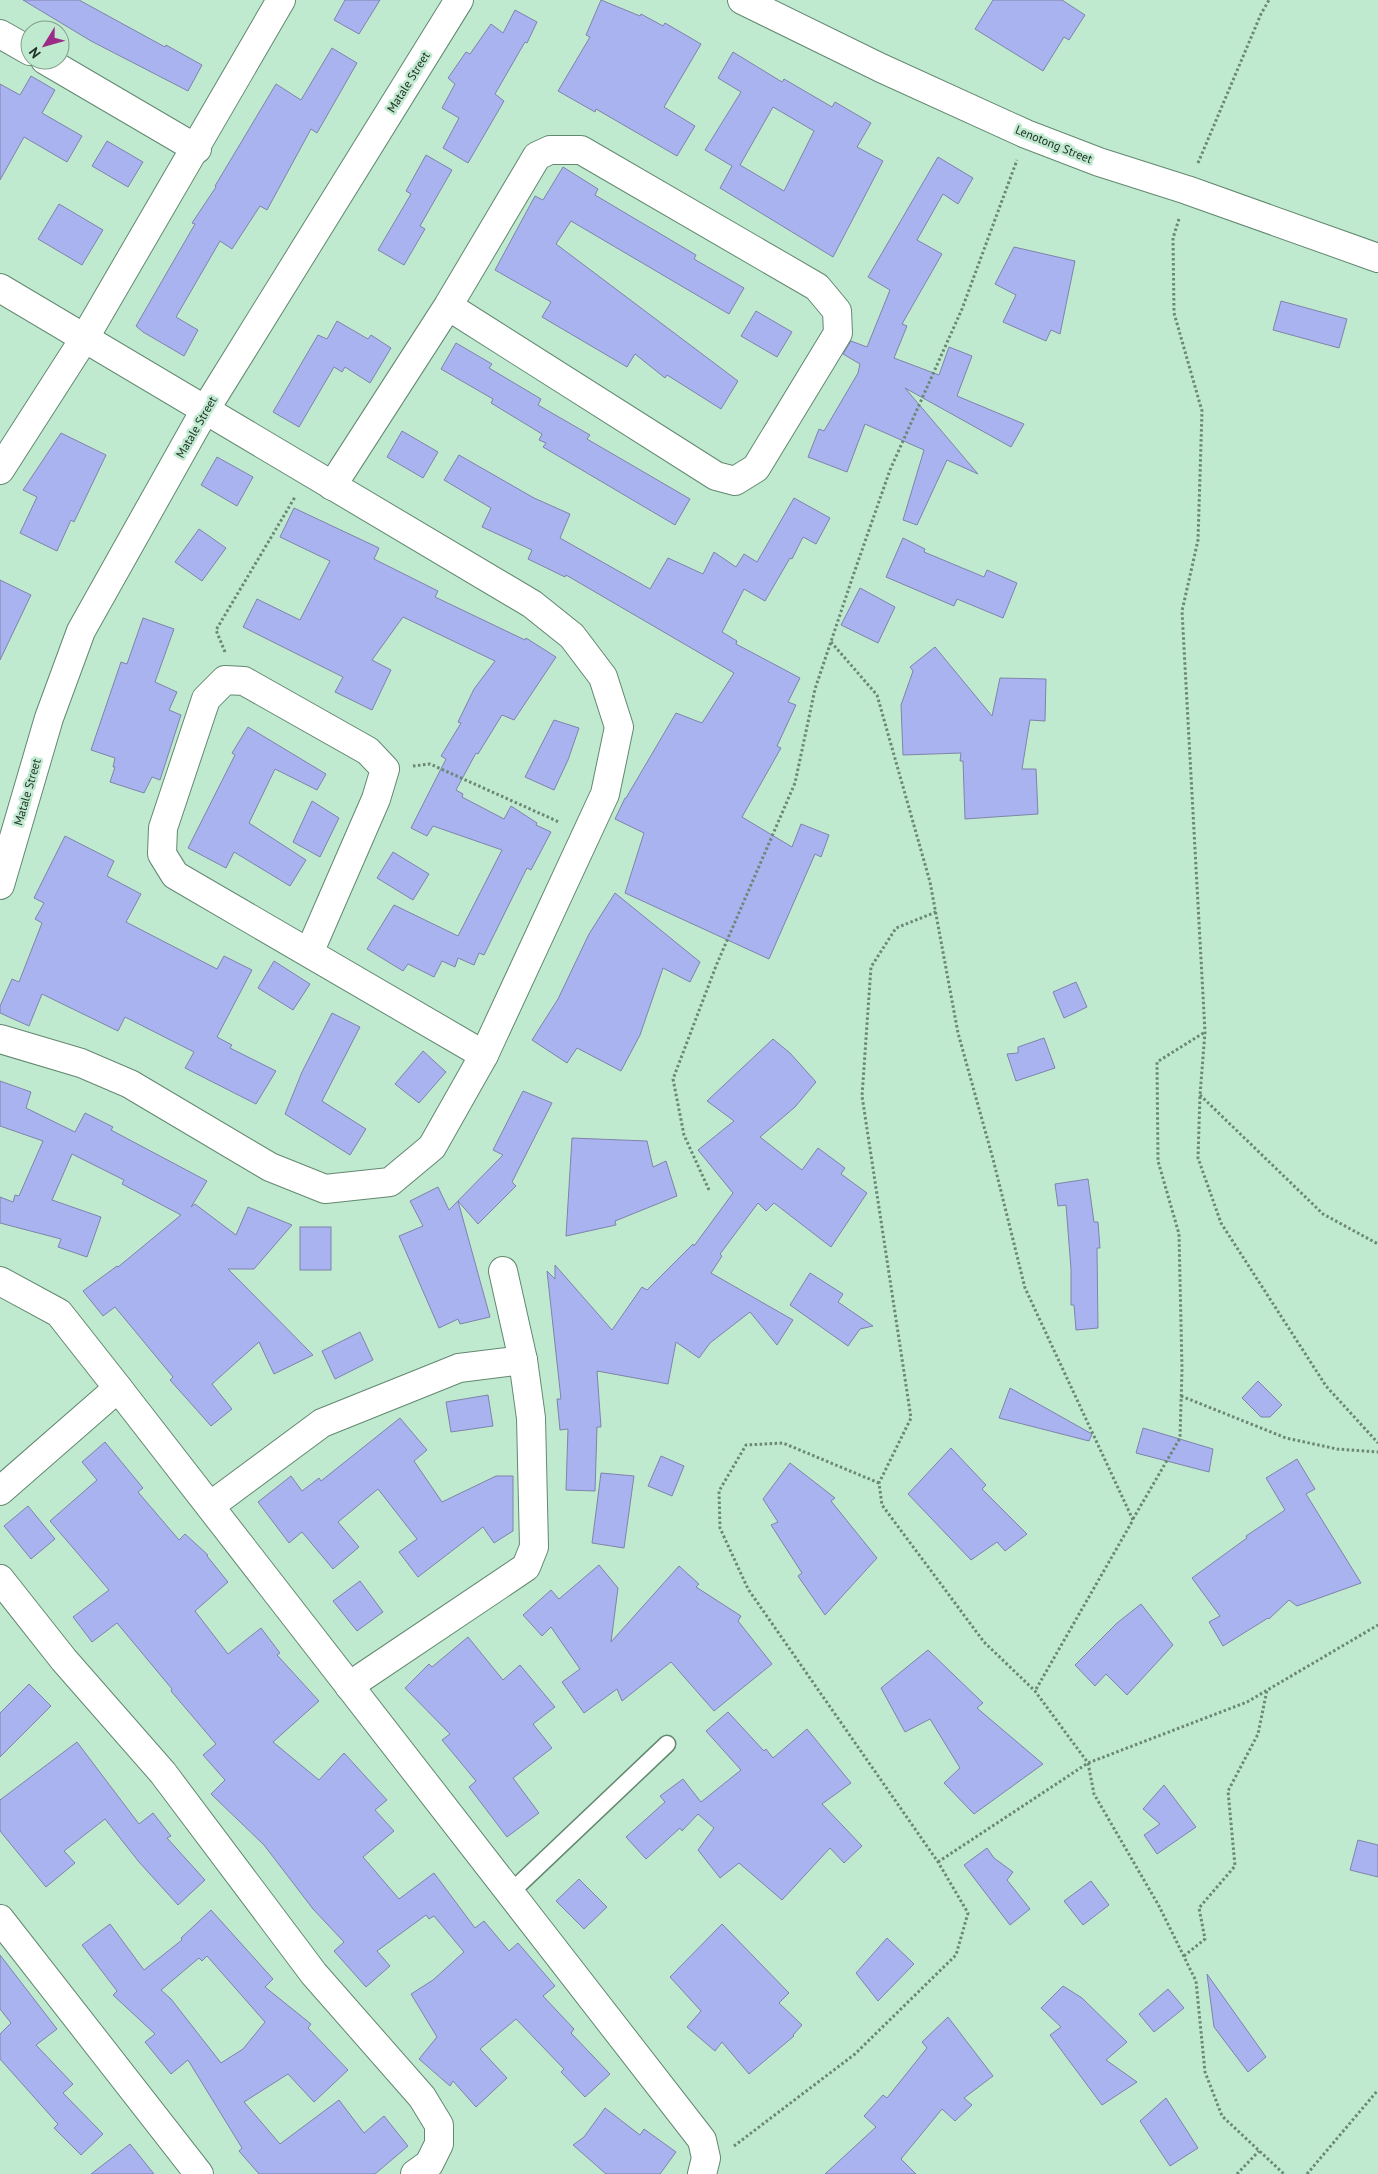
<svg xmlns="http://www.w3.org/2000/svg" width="1378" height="2174" font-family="'PT Sans',sans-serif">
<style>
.building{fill:#a8b3f0;stroke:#7e84aa;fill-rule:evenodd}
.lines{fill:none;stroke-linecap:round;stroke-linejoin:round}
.service-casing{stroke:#628870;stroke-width:19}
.minor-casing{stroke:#628870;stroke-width:30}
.path{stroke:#6b8876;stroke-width:3;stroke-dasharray:2.5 2.5;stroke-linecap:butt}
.service{stroke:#fff;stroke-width:16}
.minor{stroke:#fff;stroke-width:28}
.labels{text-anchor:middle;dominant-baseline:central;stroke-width:5;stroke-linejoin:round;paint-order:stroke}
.street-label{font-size:12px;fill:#203127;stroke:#c0eacf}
</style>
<rect width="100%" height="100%" fill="#c0eacf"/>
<g class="building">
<path d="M 23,0 L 79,0 L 165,47 L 166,45 L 202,65 L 188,91 L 91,41 Z"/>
<path d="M 345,0 L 380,0 L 359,34 L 334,20 Z"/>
<path d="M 601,0 L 640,16 L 641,14 L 663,26 L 665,23 L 701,44 L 664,107 L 695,126 L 677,156 L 596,109 L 595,112 L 558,91 L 590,37 L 586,35 Z"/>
<path d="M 993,0 L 1062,0 L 1085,15 L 1069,40 L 1064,37 L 1043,71 L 975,29 Z"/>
<path d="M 515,10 L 537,22 L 527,43 L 525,42 L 495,94 L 504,101 L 468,163 L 443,148 L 459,118 L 442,108 L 455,84 L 448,78 L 466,52 L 470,54 L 491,24 L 503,33 Z"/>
<path d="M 332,48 L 357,63 L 317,133 L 311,129 L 267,210 L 260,206 L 232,249 L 220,241 L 176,317 L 198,330 L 184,356 L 143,332 L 136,326 L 195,224 L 192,223 L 216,187 L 215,186 L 276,84 L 301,100 Z"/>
<path d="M 733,52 L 782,82 L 784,79 L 832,107 L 835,102 L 871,123 L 857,147 L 883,161 L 833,257 L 720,188 L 732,166 L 705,150 L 741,92 L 718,78 ZM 773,107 L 814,131 L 784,191 L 740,165 Z"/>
<path d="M 31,76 L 55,90 L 42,113 L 82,136 L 67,162 L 24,137 L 0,180 L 0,84 L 20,95 Z"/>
<path d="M 107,141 L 143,162 L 128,187 L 92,166 Z"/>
<path d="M 426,155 L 452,170 L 420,226 L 425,229 L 404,265 L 378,250 L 411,194 L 406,191 Z"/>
<path d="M 938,157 L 973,178 L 958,204 L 943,194 L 917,240 L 942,254 L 902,324 L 907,326 L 894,358 L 939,375 L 949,347 L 972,356 L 957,396 L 1024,424 L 1011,447 L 905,388 L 978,474 L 947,460 L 917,525 L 903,520 L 924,450 L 865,424 L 847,472 L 808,457 L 819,429 L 824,431 L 858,373 L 860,364 L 843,354 L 851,341 L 867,347 L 890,290 L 868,277 Z"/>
<path d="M 563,167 L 598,189 L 595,195 L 696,255 L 694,259 L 744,288 L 729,314 L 571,221 L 556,244 L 738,381 L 721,409 L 667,375 L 665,378 L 635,354 L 627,367 L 542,317 L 551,302 L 495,270 L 535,196 L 543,200 Z"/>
<path d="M 59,204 L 103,230 L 82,265 L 38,239 Z"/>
<path d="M 1014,247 L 1075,261 L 1060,334 L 1051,330 L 1046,341 L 1003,322 L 1016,295 L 995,284 Z"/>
<path d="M 1281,301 L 1347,319 L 1339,348 L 1273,330 Z"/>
<path d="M 756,311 L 792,332 L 777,357 L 741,336 Z"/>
<path d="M 337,321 L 368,339 L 371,335 L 391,348 L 370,383 L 345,367 L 342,372 L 334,367 L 299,427 L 273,412 L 318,335 L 327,339 Z"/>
<path d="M 456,343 L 492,364 L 489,368 L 541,399 L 538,405 L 590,435 L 587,439 L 690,499 L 675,525 L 543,447 L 546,443 L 539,440 L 542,434 L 491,403 L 493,399 L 441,369 Z"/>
<path d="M 402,431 L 438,452 L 423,478 L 387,457 Z"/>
<path d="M 61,433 L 106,455 L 74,522 L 71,520 L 57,551 L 20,533 L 37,497 L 23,490 Z"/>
<path d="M 459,455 L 534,498 L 570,514 L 560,538 L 650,589 L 668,558 L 703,574 L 714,552 L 736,567 L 744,554 L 757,562 L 794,498 L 830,518 L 816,544 L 803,537 L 792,559 L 790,558 L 765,601 L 744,589 L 722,632 L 737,641 L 736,644 L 800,678 L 788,702 L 796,705 L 777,746 L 781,748 L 742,817 L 792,847 L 801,824 L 829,835 L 821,857 L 815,854 L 769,959 L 625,893 L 644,833 L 615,819 L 625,798 L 626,798 L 676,713 L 702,723 L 734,673 L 566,575 L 565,577 L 528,559 L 532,550 L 482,527 L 491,508 L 444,480 Z"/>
<path d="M 217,457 L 253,477 L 237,506 L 201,485 Z"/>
<path d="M 294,508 L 379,548 L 374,559 L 438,591 L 435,597 L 525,640 L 526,638 L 556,657 L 514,720 L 502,715 L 478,754 L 476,753 L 456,790 L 463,794 L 462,797 L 504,819 L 511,806 L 537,823 L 536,825 L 551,832 L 531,870 L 527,868 L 484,955 L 479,953 L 474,965 L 458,958 L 455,967 L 442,961 L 434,977 L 408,964 L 403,971 L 367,949 L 394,905 L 458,936 L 502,850 L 433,826 L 427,836 L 411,828 L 446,759 L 441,756 L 461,723 L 458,722 L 474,689 L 495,661 L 403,617 L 372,660 L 391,670 L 372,710 L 335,692 L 343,677 L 243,627 L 257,599 L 300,620 L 330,561 L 280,537 Z"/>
<path d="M 199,529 L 226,548 L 202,581 L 175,562 Z"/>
<path d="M 903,538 L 925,549 L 924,552 L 984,577 L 987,570 L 1017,583 L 1003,618 L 957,599 L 954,606 L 886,577 Z"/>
<path d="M 0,580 L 31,595 L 0,660 Z"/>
<path d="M 860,588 L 895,607 L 878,643 L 841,625 Z"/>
<path d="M 143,618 L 174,629 L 155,682 L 177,692 L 169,710 L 181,715 L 160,780 L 152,777 L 144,793 L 110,782 L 115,767 L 113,767 L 115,758 L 91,750 L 121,662 L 127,664 Z"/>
<path d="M 935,647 L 992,716 L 1000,678 L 1046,679 L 1045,721 L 1030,720 L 1022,769 L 1036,769 L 1038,814 L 965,819 L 963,761 L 960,761 L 961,753 L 903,755 L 901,705 L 913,671 L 910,667 Z"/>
<path d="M 554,720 L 579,728 L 568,760 L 554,790 L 525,777 Z"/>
<path d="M 248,727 L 326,774 L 317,790 L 275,769 L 249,823 L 306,860 L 290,886 L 234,852 L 226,868 L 188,848 L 235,755 L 232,753 Z"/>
<path d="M 312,801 L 339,818 L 320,857 L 293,842 Z"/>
<path d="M 65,836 L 114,861 L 107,876 L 141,894 L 126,922 L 217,969 L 224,956 L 252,970 L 217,1037 L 232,1045 L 230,1048 L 276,1071 L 256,1104 L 185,1068 L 194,1052 L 125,1017 L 118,1031 L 42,994 L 29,1026 L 0,1013 L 0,1006 L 12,979 L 19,982 L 42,923 L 35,919 L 44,903 L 34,898 Z"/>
<path d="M 393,852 L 429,874 L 413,900 L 377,878 Z"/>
<path d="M 615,893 L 700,962 L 690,982 L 663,968 L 640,1035 L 621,1071 L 577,1048 L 567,1063 L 532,1040 L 558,999 L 589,934 Z"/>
<path d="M 274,961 L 310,984 L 293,1010 L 258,988 Z"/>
<path d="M 1076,982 L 1087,1007 L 1064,1018 L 1053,992 Z"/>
<path d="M 332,1013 L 360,1027 L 322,1101 L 366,1129 L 350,1155 L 285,1114 L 302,1072 Z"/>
<path d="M 1044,1038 L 1055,1068 L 1016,1081 L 1007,1054 L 1018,1053 L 1018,1047 Z"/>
<path d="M 773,1039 L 790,1053 L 816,1082 L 795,1107 L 760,1137 L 802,1170 L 818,1148 L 845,1168 L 841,1174 L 867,1193 L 831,1247 L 774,1203 L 766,1211 L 758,1203 L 720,1254 L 722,1256 L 711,1273 L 793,1320 L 777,1345 L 750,1312 L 710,1343 L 699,1358 L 676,1342 L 668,1384 L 597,1371 L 601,1427 L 597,1427 L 595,1491 L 566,1490 L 568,1429 L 560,1430 L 557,1399 L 561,1399 L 547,1271 L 555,1279 L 555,1265 L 612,1330 L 642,1287 L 647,1290 L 693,1244 L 694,1246 L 733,1193 L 698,1150 L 734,1121 L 707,1101 Z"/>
<path d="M 423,1051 L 446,1072 L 419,1103 L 395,1084 Z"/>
<path d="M 0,1081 L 31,1092 L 26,1108 L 75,1132 L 85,1113 L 113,1127 L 111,1130 L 207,1181 L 191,1207 L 195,1204 L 236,1235 L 248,1207 L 292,1225 L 254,1269 L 228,1269 L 313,1355 L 274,1374 L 259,1342 L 212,1384 L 232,1409 L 211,1426 L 170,1380 L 173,1377 L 115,1307 L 103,1316 L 83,1291 L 117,1266 L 118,1267 L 181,1215 L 122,1184 L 124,1180 L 72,1154 L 52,1200 L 101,1217 L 87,1257 L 58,1247 L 61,1239 L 0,1223 L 0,1197 L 13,1202 L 15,1195 L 19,1196 L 43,1141 L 0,1126 Z"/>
<path d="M 523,1091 L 552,1103 L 512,1182 L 516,1186 L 478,1224 L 458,1201 L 490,1317 L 460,1324 L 458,1319 L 439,1328 L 399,1236 L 423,1226 L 410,1201 L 438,1187 L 449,1210 L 503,1155 L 493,1150 Z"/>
<path d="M 572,1138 L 647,1141 L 653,1167 L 666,1161 L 677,1196 L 615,1221 L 616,1225 L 566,1236 Z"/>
<path d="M 1088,1179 L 1094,1222 L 1098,1222 L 1100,1248 L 1097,1248 L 1098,1328 L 1076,1330 L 1074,1305 L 1071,1305 L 1071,1269 L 1066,1205 L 1058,1206 L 1055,1184 Z"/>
<rect x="300" y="1227" width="31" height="43"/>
<path d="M 810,1273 L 843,1294 L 838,1302 L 873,1326 L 860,1329 L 848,1346 L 790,1305 Z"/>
<path d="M 360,1332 L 373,1360 L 335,1379 L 322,1351 Z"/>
<path d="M 1258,1381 L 1282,1405 L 1270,1417 L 1261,1417 L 1242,1398 Z"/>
<path d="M 1010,1388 L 1092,1434 L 1089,1441 L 999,1418 Z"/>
<path d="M 488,1395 L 493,1426 L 451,1432 L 446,1402 Z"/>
<path d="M 400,1418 L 427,1450 L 414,1461 L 442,1502 L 496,1476 L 513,1476 L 513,1531 L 494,1543 L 483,1527 L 418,1577 L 399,1552 L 417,1539 L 378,1489 L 338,1522 L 359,1547 L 333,1569 L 302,1532 L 289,1543 L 258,1502 L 291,1476 L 302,1491 L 319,1478 L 321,1481 Z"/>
<path d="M 1143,1428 L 1213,1449 L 1209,1472 L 1136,1453 Z"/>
<path d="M 105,1442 L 143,1488 L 138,1492 L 179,1540 L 185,1534 L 208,1555 L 207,1556 L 228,1582 L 195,1611 L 228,1654 L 261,1628 L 280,1653 L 277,1655 L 319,1701 L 273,1742 L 319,1780 L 344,1753 L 387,1800 L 375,1810 L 394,1831 L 363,1857 L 399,1899 L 434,1873 L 475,1928 L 484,1921 L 509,1951 L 518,1943 L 555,1986 L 543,1996 L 574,2029 L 571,2033 L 610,2074 L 585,2097 L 561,2072 L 564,2069 L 516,2019 L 480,2049 L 507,2078 L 476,2107 L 453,2081 L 450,2086 L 419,2059 L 437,2037 L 411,1994 L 433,1980 L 464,1952 L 434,1916 L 429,1919 L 426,1915 L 377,1951 L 390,1966 L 366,1987 L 334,1951 L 344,1942 L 313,1909 L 264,1845 L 211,1794 L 225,1780 L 203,1755 L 216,1744 L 171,1691 L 172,1689 L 117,1623 L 92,1642 L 73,1617 L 109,1590 L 50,1521 L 97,1480 L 82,1462 Z"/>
<path d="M 951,1448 L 986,1485 L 982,1489 L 1027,1534 L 1005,1551 L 997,1542 L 971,1560 L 908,1494 Z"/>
<path d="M 661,1456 L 684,1466 L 672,1496 L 648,1486 Z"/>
<path d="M 1297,1459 L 1315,1489 L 1306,1494 L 1361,1583 L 1297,1606 L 1289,1600 L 1269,1619 L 1268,1618 L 1223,1646 L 1209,1622 L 1220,1616 L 1192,1578 L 1247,1538 L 1246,1536 L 1285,1510 L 1266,1478 Z"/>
<path d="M 790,1463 L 835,1498 L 831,1501 L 877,1558 L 825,1615 L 798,1576 L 802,1573 L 771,1525 L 778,1522 L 763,1499 Z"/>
<path d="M 601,1473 L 634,1476 L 624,1548 L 592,1543 Z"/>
<path d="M 28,1506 L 55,1539 L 31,1559 L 4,1526 Z"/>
<path d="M 599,1565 L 618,1588 L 611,1642 L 679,1566 L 699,1584 L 696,1587 L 741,1616 L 738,1621 L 772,1664 L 714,1711 L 671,1662 L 622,1701 L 617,1689 L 584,1713 L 562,1682 L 580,1669 L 551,1627 L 542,1636 L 523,1615 L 551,1590 L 559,1599 Z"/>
<path d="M 360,1581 L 383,1612 L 357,1631 L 333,1601 Z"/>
<path d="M 1141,1604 L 1173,1645 L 1127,1695 L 1106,1674 L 1095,1686 L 1075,1665 L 1117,1623 Z"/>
<path d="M 468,1637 L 503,1680 L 520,1665 L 555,1707 L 533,1724 L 552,1748 L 513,1778 L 539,1813 L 507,1837 L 469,1787 L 476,1781 L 442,1740 L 450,1734 L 405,1688 L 429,1664 L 432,1667 Z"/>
<path d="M 928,1650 L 983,1703 L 977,1708 L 1043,1764 L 974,1814 L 944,1783 L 960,1768 L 930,1719 L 905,1732 L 881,1688 Z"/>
<path d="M 29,1684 L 51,1706 L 0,1757 L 0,1713 Z"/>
<path d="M 728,1712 L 764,1751 L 766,1749 L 773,1758 L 807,1729 L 851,1783 L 822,1804 L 862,1846 L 844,1863 L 830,1848 L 782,1900 L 739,1863 L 720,1878 L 698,1850 L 714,1828 L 698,1814 L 682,1831 L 680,1828 L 646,1859 L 626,1837 L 665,1802 L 660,1796 L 683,1779 L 701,1802 L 741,1770 L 706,1731 Z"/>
<path d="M 77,1742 L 139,1824 L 153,1813 L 171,1836 L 167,1838 L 205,1880 L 178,1905 L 139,1862 L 105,1819 L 64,1851 L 75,1863 L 46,1887 L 0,1831 L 0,1800 Z"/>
<path d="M 1164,1785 L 1196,1827 L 1157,1854 L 1144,1835 L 1160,1824 L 1143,1809 Z"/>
<path d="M 1358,1840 L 1378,1845 L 1378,1877 L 1350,1870 Z"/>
<path d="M 987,1848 L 994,1858 L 1013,1872 L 1007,1880 L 1030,1909 L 1010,1925 L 964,1865 Z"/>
<path d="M 579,1879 L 607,1907 L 584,1929 L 556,1901 Z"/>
<path d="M 1091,1881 L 1109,1905 L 1083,1925 L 1064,1901 Z"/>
<path d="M 211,1910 L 273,1979 L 265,1987 L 311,2024 L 308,2028 L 348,2070 L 314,2102 L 288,2074 L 244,2102 L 280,2144 L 339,2100 L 364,2133 L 384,2116 L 408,2146 L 375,2174 L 259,2174 L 239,2151 L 242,2148 L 188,2060 L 171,2074 L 145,2042 L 155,2034 L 113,1995 L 117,1991 L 82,1945 L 110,1924 L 144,1970 L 182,1940 L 181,1938 ZM 207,1956 L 265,2022 L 243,2049 L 221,2063 L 171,1999 L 161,1990 L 199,1958 L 202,1961 Z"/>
<path d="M 722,1924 L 789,1993 L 779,2003 L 802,2025 L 793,2035 L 794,2036 L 749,2074 L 722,2042 L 715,2051 L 687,2027 L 701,2011 L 670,1977 Z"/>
<path d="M 887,1938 L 914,1964 L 878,2001 L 856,1973 Z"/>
<path d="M 0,1955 L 57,2029 L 36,2045 L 73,2084 L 63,2093 L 103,2134 L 81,2155 L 54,2128 L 58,2124 L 0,2059 L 0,2034 L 11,2023 L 0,2009 Z"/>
<path d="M 1207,1974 L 1266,2057 L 1248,2072 L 1214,2027 Z"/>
<path d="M 1063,1986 L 1082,1998 L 1127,2042 L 1106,2060 L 1137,2082 L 1102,2105 L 1050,2035 L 1061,2027 L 1041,2008 Z"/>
<path d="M 1168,1989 L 1184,2008 L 1154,2032 L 1139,2014 Z"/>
<path d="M 948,2017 L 993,2076 L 964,2098 L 972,2105 L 955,2121 L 942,2109 L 901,2159 L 916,2174 L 825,2174 L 876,2127 L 864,2116 L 883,2095 L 887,2098 L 927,2048 L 922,2042 Z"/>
<path d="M 1166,2098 L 1198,2148 L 1170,2166 L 1140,2121 Z"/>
<path d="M 605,2108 L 640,2135 L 644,2129 L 676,2152 L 660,2174 L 606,2174 L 573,2145 L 584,2137 Z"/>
<path d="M 130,2144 L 154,2174 L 91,2174 Z"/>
</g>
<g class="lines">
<defs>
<path id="service" d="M 510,1893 L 667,1744"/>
<g id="minor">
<path d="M 742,0 L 881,68 L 1026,134 L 1099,162 L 1187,190 L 1378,258"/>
<path d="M 0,34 L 30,51"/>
<path d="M 45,60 L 197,149"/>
<path d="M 0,288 L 532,604 L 572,636 L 603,677 L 619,727 L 605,794 L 484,1055 L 432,1147 L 390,1182 L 325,1189 L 270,1167 L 130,1084 L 81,1063 L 0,1039"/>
<path d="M 0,470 L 84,339 L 281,0"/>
<path d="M 332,486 L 448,306 L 537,156 L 550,150 L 581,150 L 817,287 L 837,311 L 838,333 L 756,468 L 735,481 L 716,476 L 448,306"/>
<path d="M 0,885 L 49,718 L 81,631 L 205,410 L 459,0"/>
<path d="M 309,953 L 376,799 L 385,769 L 368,751 L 244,681 L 225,680 L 206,699 L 163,828 L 162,854 L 175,875 L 484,1055"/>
<path d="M 0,1281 L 59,1313 L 118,1388 L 702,2140 L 706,2158 L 702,2174"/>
<path d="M 0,1491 L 118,1388"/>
<path d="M 210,1506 L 322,1423 L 459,1368 L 523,1360"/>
<path d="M 0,1579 L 64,1660 L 163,1773 L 314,1974 L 422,2097 L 439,2125 L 439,2144 L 429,2164 L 415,2174"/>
<path d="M 349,1686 L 526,1567 L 534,1547 L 531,1418 L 523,1360 L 503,1271"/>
<path d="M 0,1919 L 199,2174"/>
</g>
</defs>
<use href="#service" class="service-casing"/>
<use href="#minor" class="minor-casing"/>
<g class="path">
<path d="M 1198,163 L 1261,14 L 1269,0"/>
<path d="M 1179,219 L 1173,238 L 1174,313 L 1202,411 L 1198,540 L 1182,611 L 1205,1032 L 1200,1095 L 1198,1158 L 1221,1223 L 1326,1386 L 1378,1443"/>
<path d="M 831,642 L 877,695 L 930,882 L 958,1033 L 993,1159 L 1025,1288 L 1133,1520 L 1035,1691"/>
<path d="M 225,652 L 216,630 L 295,497"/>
<path d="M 413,766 L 430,764 L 559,822"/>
<path d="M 936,912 L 896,928 L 871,967 L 862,1096 L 911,1418 L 879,1483 L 882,1505 L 984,1642 L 1035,1691 L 1088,1763 L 1094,1794 L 1159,1906 L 1196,1981 L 1205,2072 L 1222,2116 L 1284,2174"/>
<path d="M 1200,1095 L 1323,1214 L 1378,1244"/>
<path d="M 709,1190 L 684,1135 L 673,1079 L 716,966 L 795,783 L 815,689 L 854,573 L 890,470 L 962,309 L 1017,160"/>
<path d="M 1181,1396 L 1286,1438 L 1337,1449 L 1378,1452"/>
<path d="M 1133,1519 L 1180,1438 L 1182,1369 L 1179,1234 L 1158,1161 L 1157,1062 L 1205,1032"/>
<path d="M 938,1862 L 1088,1763 L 1247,1702 L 1378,1625"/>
<path d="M 1184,1956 L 1205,1939 L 1199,1908 L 1235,1866 L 1228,1791 L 1258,1734 L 1267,1690"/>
<path d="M 734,2146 L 855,2054 L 956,1955 L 968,1913 L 938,1862 L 748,1589 L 720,1528 L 719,1491 L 746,1445 L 783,1443 L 879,1483"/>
<path d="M 1237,2174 L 1259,2151"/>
<path d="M 1307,2174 L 1378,2090"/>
</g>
<use href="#service" class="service"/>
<use href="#minor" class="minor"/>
</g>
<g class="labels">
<g class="street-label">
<text transform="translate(408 82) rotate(-58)">Matale Street</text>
<text transform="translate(1054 144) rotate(22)">Lenotong Street</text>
<text transform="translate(196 427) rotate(-60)">Matale Street</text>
<text transform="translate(27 792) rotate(-74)">Matale Street</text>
</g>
</g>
<g transform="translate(45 45) rotate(233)"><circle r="24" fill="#c0eacf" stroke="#80a08c"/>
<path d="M0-4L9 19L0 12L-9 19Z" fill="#9c2a87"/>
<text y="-8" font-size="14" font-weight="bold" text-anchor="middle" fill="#203127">N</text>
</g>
</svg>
